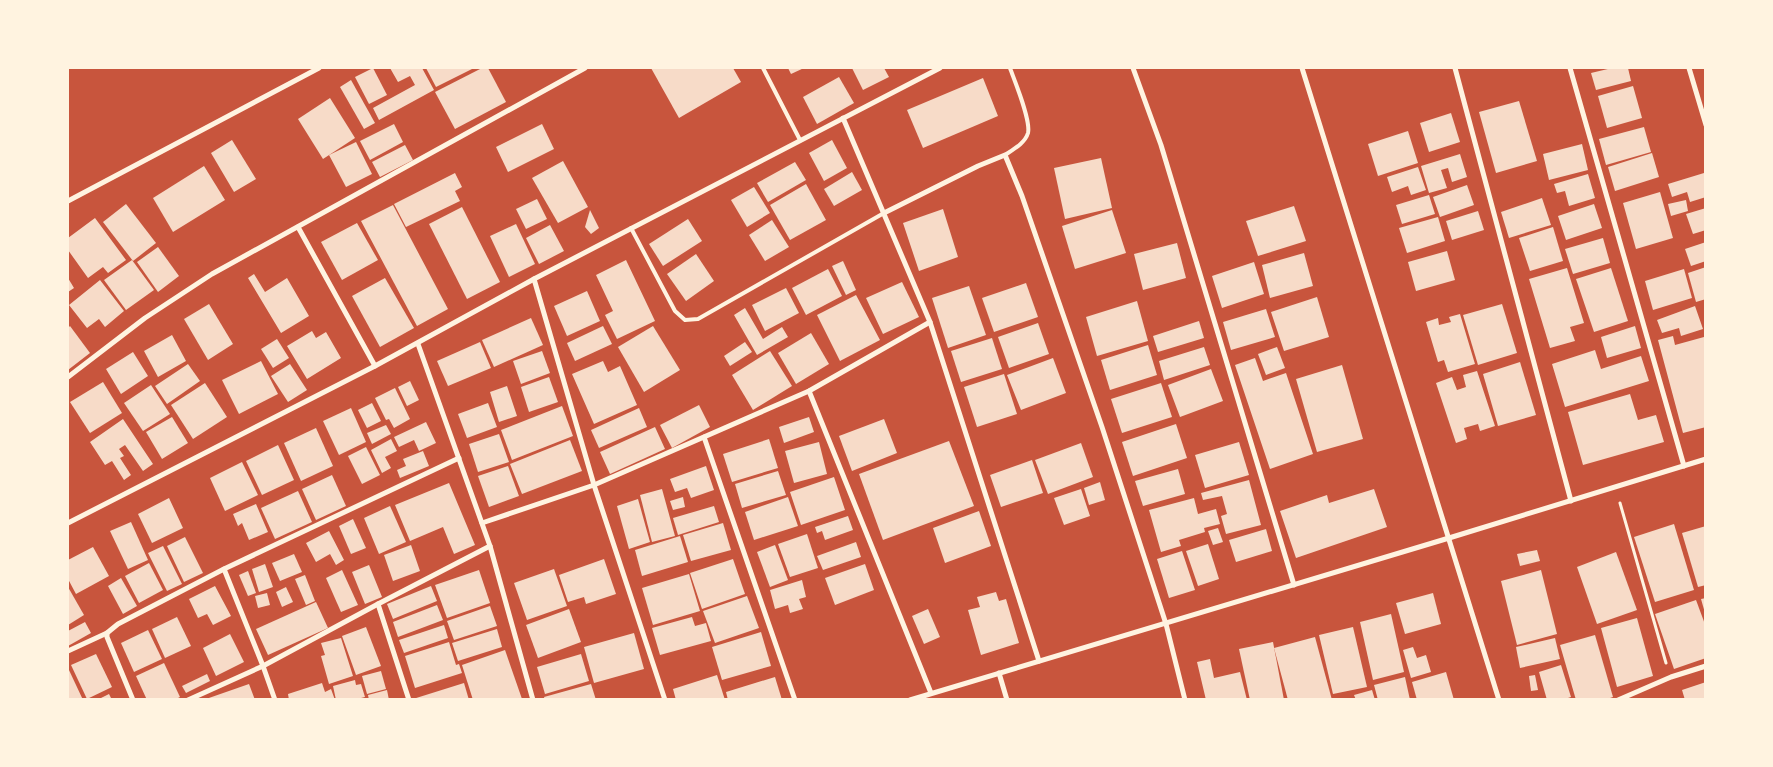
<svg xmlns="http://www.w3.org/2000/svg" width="1773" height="767" font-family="'Roboto Serif',serif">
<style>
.building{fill:#f7dbc8}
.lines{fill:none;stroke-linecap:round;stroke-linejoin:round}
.path{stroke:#fff3e0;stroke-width:3}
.service{stroke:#fff3e0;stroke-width:4}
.minor{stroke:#fff3e0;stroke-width:5}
</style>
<rect width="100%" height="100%" fill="#c8553d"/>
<g class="building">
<path d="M 373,68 L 387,95 L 369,104 L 355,77 Z"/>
<path d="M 390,68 L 422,68 L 434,90 L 379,120 L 373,108 L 415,85 L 410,76 L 398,82 Z"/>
<path d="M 426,68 L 474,68 L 436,87 Z"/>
<path d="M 482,68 L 488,68 L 506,102 L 455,129 L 435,92 Z"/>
<path d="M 651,68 L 733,68 L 741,82 L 679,118 Z"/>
<path d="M 788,68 L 804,68 L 791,74 Z"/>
<path d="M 852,68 L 884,68 L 889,77 L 863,90 Z"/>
<path d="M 1612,68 L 1628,68 L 1631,81 L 1596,90 L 1591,73 Z"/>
<path d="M 839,77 L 854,103 L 817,124 L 803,97 Z"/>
<path d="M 983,78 L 998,116 L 923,148 L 907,110 Z"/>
<path d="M 351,80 L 375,123 L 364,129 L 340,87 Z"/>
<path d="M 1633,86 L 1642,118 L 1607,128 L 1598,96 Z"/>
<path d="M 330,98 L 355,138 L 323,159 L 298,119 Z"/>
<path d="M 1519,101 L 1537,161 L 1496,173 L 1479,112 Z"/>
<path d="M 1451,113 L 1460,142 L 1429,152 L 1420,123 Z"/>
<path d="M 394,124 L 403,142 L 370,160 L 360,141 Z"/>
<path d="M 542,124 L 554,149 L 508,172 L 496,147 Z"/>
<path d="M 1644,127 L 1651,152 L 1606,165 L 1599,139 Z"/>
<path d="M 1408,131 L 1418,163 L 1378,176 L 1368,144 Z"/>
<path d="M 232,140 L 256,179 L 234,192 L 211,153 Z"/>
<path d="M 832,140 L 847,168 L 824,181 L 809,153 Z"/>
<path d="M 356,142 L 372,174 L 346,187 L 329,155 Z"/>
<path d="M 1582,144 L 1588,170 L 1549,180 L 1543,154 Z"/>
<path d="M 405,145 L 413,160 L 380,177 L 372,162 Z"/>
<path d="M 1652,153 L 1659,177 L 1615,191 L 1608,167 Z"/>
<path d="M 1460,154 L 1467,177 L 1452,182 L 1448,168 L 1441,170 L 1447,188 L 1429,193 L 1421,166 Z"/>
<path d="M 1101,158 L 1112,208 L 1065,219 L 1054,168 Z"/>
<path d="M 563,161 L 588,207 L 558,223 L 532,178 Z"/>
<path d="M 795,162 L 806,180 L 768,202 L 757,183 Z"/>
<path d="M 204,166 L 225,200 L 173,232 L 153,198 Z"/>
<path d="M 1418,167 L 1426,190 L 1411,195 L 1408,186 L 1392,192 L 1387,177 Z"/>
<path d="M 852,172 L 862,190 L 834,206 L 824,189 Z"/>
<path d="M 455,173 L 462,187 L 455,191 L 460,201 L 406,227 L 394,204 Z"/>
<path d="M 1704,173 L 1706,179 L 1706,197 L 1690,202 L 1687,192 L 1672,197 L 1668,184 Z"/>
<path d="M 1588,174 L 1595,198 L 1569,206 L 1565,191 L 1557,193 L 1554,184 Z"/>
<path d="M 806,184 L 826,220 L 790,240 L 770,205 Z"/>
<path d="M 1467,185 L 1474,205 L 1440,217 L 1433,197 Z"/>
<path d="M 754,187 L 770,213 L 747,227 L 731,200 Z"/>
<path d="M 1660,192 L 1673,238 L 1636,249 L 1623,203 Z"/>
<path d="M 1429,195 L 1435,214 L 1402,224 L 1396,205 Z"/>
<path d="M 1542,198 L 1551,225 L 1509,238 L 1501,212 Z"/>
<path d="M 537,199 L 547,219 L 526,229 L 516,209 Z"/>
<path d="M 1686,200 L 1688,211 L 1671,216 L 1668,204 Z"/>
<path d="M 126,204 L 156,243 L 133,261 L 103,222 Z"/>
<path d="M 1594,204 L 1602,228 L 1566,240 L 1558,216 Z"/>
<path d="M 393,205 L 448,309 L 417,326 L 361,221 Z"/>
<path d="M 1294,206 L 1306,241 L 1258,256 L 1246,221 Z"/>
<path d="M 462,207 L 500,282 L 467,299 L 429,224 Z"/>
<path d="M 1706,208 L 1706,230 L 1693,234 L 1686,214 Z"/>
<path d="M 943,209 L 958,257 L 919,271 L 903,223 Z"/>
<path d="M 590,210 L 599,228 L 591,234 L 585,227 Z"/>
<path d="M 1112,210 L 1126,253 L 1075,269 L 1062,226 Z"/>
<path d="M 1478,211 L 1484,230 L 1452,240 L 1446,221 Z"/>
<path d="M 1438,217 L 1445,241 L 1407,253 L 1399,228 Z"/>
<path d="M 95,218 L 126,260 L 108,273 L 103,267 L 88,278 L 68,250 L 68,238 Z"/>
<path d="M 688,219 L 702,241 L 663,266 L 649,244 Z"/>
<path d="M 772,220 L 789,247 L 765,261 L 749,235 Z"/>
<path d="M 357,223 L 378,260 L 342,280 L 321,242 Z"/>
<path d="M 516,224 L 535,264 L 509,277 L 490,236 Z"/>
<path d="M 550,225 L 564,251 L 539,264 L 526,238 Z"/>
<path d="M 1553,227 L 1563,261 L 1530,271 L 1519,238 Z"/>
<path d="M 1603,238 L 1610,263 L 1573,274 L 1565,249 Z"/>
<path d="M 1706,242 L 1706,261 L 1691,266 L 1685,249 Z"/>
<path d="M 1177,243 L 1186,278 L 1143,290 L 1134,254 Z"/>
<path d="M 158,247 L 179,276 L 158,292 L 137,262 Z"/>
<path d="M 1447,251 L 1455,280 L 1416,291 L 1408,262 Z"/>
<path d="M 1304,253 L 1313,286 L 1270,298 L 1262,265 Z"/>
<path d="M 696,254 L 714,281 L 686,301 L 667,274 Z"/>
<path d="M 132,260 L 154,290 L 126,310 L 104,280 Z"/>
<path d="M 626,260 L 655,321 L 617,339 L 605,315 L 613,311 L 596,275 Z"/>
<path d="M 843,261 L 856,290 L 846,295 L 832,266 Z"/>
<path d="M 1254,262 L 1264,294 L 1222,308 L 1212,276 Z"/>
<path d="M 1706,267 L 1706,299 L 1696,302 L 1688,273 Z"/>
<path d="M 1567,268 L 1584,323 L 1570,327 L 1575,341 L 1550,348 L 1529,279 Z"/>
<path d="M 1611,268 L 1628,321 L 1594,332 L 1576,279 Z"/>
<path d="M 828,269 L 842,296 L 806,315 L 792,288 Z"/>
<path d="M 1684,269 L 1692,298 L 1653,310 L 1645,281 Z"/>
<path d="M 254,274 L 265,292 L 287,278 L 309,316 L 281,333 L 248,278 Z"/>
<path d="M 68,278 L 74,288 L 68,292 Z"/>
<path d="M 385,278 L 414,328 L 380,347 L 352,296 Z"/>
<path d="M 100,280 L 124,311 L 105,327 L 99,319 L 87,328 L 69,305 Z"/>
<path d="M 902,282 L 919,317 L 883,334 L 866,298 Z"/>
<path d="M 1026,283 L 1038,317 L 994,332 L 982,298 Z"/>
<path d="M 969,286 L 986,335 L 948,348 L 932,298 Z"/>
<path d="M 786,288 L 799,313 L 765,331 L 752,305 Z"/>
<path d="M 587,291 L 600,321 L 567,336 L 554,306 Z"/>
<path d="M 856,295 L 880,340 L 840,361 L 817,315 Z"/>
<path d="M 1317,297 L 1329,337 L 1284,351 L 1271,312 Z"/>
<path d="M 1137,301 L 1148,341 L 1097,356 L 1086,317 Z"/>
<path d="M 209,304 L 233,344 L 208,360 L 184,319 Z"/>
<path d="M 1502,304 L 1517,353 L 1478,365 L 1463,315 Z"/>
<path d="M 1695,306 L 1703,329 L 1681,336 L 1679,328 L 1662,333 L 1657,320 Z"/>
<path d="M 745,308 L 763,339 L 782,327 L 788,337 L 757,355 L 734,315 Z"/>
<path d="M 1266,309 L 1275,337 L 1231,350 L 1223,322 Z"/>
<path d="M 1460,314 L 1475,364 L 1448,372 L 1444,360 L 1438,362 L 1426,322 L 1438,318 L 1439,325 L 1451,322 L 1449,317 Z"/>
<path d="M 531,318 L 543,345 L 494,367 L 482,340 Z"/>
<path d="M 1199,321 L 1204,338 L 1158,352 L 1153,336 Z"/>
<path d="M 1038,323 L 1049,354 L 1009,368 L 998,337 Z"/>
<path d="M 70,326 L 90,353 L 68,370 L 68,328 Z"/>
<path d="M 603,326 L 612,344 L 575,361 L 567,343 Z"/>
<path d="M 653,326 L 680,370 L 644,392 L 618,347 Z"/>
<path d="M 1635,326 L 1641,348 L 1607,358 L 1601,337 Z"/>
<path d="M 312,331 L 316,338 L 326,332 L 341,358 L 307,379 L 287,346 Z"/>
<path d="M 811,333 L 829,364 L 796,384 L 778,353 Z"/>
<path d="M 172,335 L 186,361 L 158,377 L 144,351 Z"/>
<path d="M 1673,336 L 1675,345 L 1704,337 L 1706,343 L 1706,427 L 1683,433 L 1658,340 Z"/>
<path d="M 992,338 L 1002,369 L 961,382 L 951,351 Z"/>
<path d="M 277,339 L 289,358 L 273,368 L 261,349 Z"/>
<path d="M 480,342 L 491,368 L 448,386 L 437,361 Z"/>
<path d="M 745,342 L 752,352 L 730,366 L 724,356 Z"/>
<path d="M 1148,345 L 1157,375 L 1110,390 L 1101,360 Z"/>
<path d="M 1204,347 L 1210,365 L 1164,380 L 1159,361 Z"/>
<path d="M 1277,347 L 1285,368 L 1266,375 L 1258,354 Z"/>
<path d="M 1595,350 L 1601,369 L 1641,356 L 1649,381 L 1565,407 L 1552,364 Z"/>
<path d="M 542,351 L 550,373 L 521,384 L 513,361 Z"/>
<path d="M 770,351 L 792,386 L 753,410 L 732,375 Z"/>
<path d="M 133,352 L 148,376 L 121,394 L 106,369 Z"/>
<path d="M 1053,358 L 1066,393 L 1021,410 L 1007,375 Z"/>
<path d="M 1255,358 L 1263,381 L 1286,373 L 1313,454 L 1270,469 L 1235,365 Z"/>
<path d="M 261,361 L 278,394 L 239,414 L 222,380 Z"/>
<path d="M 603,361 L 608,372 L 620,366 L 637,405 L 594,424 L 572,374 Z"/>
<path d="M 1520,362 L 1536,415 L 1498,426 L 1483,374 Z"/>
<path d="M 188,364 L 200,381 L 167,404 L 155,386 Z"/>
<path d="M 290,364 L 307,390 L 288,402 L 271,376 Z"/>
<path d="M 1342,365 L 1363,439 L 1317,452 L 1296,379 Z"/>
<path d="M 1211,369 L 1223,401 L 1180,417 L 1168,385 Z"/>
<path d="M 1477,371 L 1495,426 L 1480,431 L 1478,424 L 1464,428 L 1467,439 L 1456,443 L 1436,383 L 1452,377 L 1457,390 L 1466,387 L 1463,375 Z"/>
<path d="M 1004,374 L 1017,414 L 977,427 L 964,387 Z"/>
<path d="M 549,377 L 558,402 L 529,412 L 521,387 Z"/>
<path d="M 410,381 L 419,400 L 407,406 L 398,387 Z"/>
<path d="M 103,382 L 122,413 L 90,433 L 70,402 Z"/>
<path d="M 205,383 L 227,417 L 193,439 L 171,405 Z"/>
<path d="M 1161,383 L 1172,417 L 1122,433 L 1111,399 Z"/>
<path d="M 151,385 L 170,414 L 143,431 L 124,403 Z"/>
<path d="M 507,386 L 517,416 L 499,422 L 490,392 Z"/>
<path d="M 395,388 L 410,419 L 394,428 L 389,419 L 386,420 L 375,398 Z"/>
<path d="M 1630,394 L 1638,420 L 1656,415 L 1664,442 L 1583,465 L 1568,412 Z"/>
<path d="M 372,403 L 381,421 L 367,428 L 358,410 Z"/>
<path d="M 488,403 L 497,427 L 467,438 L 458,414 Z"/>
<path d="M 699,405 L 710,427 L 672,448 L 660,425 Z"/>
<path d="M 562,406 L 573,436 L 512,460 L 501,430 Z"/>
<path d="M 351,408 L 366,442 L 339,455 L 323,421 Z"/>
<path d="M 639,408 L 647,427 L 599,448 L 591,430 Z"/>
<path d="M 172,417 L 188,443 L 162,459 L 146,432 Z"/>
<path d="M 809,417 L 814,432 L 784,443 L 779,427 Z"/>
<path d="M 123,419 L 153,464 L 143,471 L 125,445 L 119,449 L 124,456 L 120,458 L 131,475 L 124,480 L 112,461 L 105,465 L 90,442 Z"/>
<path d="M 884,419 L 897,453 L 852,471 L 839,436 Z"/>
<path d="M 426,422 L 436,443 L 419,451 L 414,440 L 399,447 L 394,437 Z"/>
<path d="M 1176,424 L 1187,458 L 1133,476 L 1122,442 Z"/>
<path d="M 386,425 L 391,434 L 372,444 L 367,433 Z"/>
<path d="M 655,427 L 665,449 L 610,474 L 600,452 Z"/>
<path d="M 316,428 L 333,466 L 301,481 L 284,443 Z"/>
<path d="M 499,434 L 509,462 L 478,472 L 469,444 Z"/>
<path d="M 391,439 L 397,451 L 385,457 L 391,468 L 382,473 L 371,450 Z"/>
<path d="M 769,439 L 778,468 L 732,482 L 723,454 Z"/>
<path d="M 570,440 L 582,471 L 522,494 L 510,464 Z"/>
<path d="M 949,441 L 974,506 L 883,540 L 859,474 Z"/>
<path d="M 819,442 L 827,474 L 794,483 L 785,451 Z"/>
<path d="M 1239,442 L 1249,475 L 1205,488 L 1195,455 Z"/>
<path d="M 1081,443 L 1093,477 L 1048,494 L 1035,460 Z"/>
<path d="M 278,445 L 294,480 L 262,495 L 246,461 Z"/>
<path d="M 366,447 L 380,475 L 362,484 L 348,456 Z"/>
<path d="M 423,451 L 429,466 L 400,478 L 397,470 L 406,466 L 403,459 Z"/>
<path d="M 1032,460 L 1043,493 L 1001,507 L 990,475 Z"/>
<path d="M 242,462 L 258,495 L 225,511 L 210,478 Z"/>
<path d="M 508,466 L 519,496 L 489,507 L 478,476 Z"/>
<path d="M 706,466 L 714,490 L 691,498 L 687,488 L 675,492 L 670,479 Z"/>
<path d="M 1178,469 L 1185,494 L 1143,506 L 1135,481 Z"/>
<path d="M 778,471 L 786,495 L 742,508 L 735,484 Z"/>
<path d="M 332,475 L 346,506 L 316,520 L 302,489 Z"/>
<path d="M 834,477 L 845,510 L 801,525 L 790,492 Z"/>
<path d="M 1249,480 L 1261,525 L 1226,534 L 1221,516 L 1227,514 L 1222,496 L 1203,500 L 1201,493 Z"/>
<path d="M 1100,482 L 1105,500 L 1089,505 L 1084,488 Z"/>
<path d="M 449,483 L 475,545 L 454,554 L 443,527 L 410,541 L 395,505 Z"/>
<path d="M 662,489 L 675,536 L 652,542 L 640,495 Z"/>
<path d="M 1081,489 L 1090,516 L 1064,525 L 1054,498 Z"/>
<path d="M 1374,489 L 1387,527 L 1296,558 L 1280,511 L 1327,495 L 1329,503 Z"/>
<path d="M 298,491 L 312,522 L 275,539 L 261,508 Z"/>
<path d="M 683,497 L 685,507 L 673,510 L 670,501 Z"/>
<path d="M 788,497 L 798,526 L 754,540 L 745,512 Z"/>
<path d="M 169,498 L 183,528 L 152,543 L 138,514 Z"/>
<path d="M 1194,498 L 1198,514 L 1216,509 L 1220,524 L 1204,528 L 1205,532 L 1179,540 L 1181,546 L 1161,552 L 1149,510 Z"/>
<path d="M 638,499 L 650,542 L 629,549 L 617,506 Z"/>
<path d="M 256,504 L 268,532 L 249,540 L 242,523 L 238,526 L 233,514 Z"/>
<path d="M 390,506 L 406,542 L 379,554 L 364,518 Z"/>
<path d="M 714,506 L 719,522 L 678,535 L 673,518 Z"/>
<path d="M 979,511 L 991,546 L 945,563 L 933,528 Z"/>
<path d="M 848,516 L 853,530 L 825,540 L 822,531 L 817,533 L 815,527 Z"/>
<path d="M 353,519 L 366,548 L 351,554 L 339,526 Z"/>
<path d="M 131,522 L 148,560 L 128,569 L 110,531 Z"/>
<path d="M 723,523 L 731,550 L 691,561 L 683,535 Z"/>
<path d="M 1674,524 L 1694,590 L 1655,602 L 1634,537 Z"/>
<path d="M 1706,526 L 1706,585 L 1698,587 L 1682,533 Z"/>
<path d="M 1218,528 L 1223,542 L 1213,545 L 1208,531 Z"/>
<path d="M 1266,529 L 1272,551 L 1236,562 L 1229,540 Z"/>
<path d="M 329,531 L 344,560 L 336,565 L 330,554 L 316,562 L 306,543 Z"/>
<path d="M 807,534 L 818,568 L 790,577 L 778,544 Z"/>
<path d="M 680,536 L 688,562 L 642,576 L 635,550 Z"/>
<path d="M 185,537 L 203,573 L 184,582 L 167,546 Z"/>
<path d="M 856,542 L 861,557 L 823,570 L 817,556 Z"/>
<path d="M 1208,544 L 1219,579 L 1198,586 L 1186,551 Z"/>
<path d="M 411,545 L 420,571 L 393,581 L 384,555 Z"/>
<path d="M 775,545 L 788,580 L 770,587 L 757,552 Z"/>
<path d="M 163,546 L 182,584 L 167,591 L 148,553 Z"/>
<path d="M 93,547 L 109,576 L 76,594 L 68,579 L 68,560 Z"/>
<path d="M 1537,550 L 1540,561 L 1520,566 L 1517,554 Z"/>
<path d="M 1182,551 L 1195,590 L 1169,598 L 1157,559 Z"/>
<path d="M 1616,552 L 1637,610 L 1597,624 L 1577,567 Z"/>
<path d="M 294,554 L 302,572 L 280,581 L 272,563 Z"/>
<path d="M 604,559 L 616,594 L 586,604 L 584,597 L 568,602 L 559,575 Z"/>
<path d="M 733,559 L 745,594 L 702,609 L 690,573 Z"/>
<path d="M 149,563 L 163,590 L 139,603 L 125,576 Z"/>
<path d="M 265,564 L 273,587 L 259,592 L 252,569 Z"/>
<path d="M 865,564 L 874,590 L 835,605 L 825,578 Z"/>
<path d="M 369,565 L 382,597 L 365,604 L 352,572 Z"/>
<path d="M 554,569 L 567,606 L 527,620 L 514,583 Z"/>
<path d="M 342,570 L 358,605 L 341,612 L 326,578 Z"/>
<path d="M 479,570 L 490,603 L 447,618 L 435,585 Z"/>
<path d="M 1541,570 L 1557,634 L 1517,645 L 1501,581 Z"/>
<path d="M 248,571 L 256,593 L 248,596 L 239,575 Z"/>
<path d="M 689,574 L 700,611 L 653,625 L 642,588 Z"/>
<path d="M 305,575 L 315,601 L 306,605 L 295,579 Z"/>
<path d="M 121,578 L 137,606 L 123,614 L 108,586 Z"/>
<path d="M 802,580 L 806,597 L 799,599 L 803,609 L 790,613 L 788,605 L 775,609 L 770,590 Z"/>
<path d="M 215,586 L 231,616 L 213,625 L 207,614 L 198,618 L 189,599 Z"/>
<path d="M 431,586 L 437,601 L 393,619 L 387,604 Z"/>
<path d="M 68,587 L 84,615 L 68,625 Z"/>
<path d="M 286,587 L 293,602 L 282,607 L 276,592 Z"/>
<path d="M 996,592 L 999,601 L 1006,599 L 1019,643 L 981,655 L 968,610 L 980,607 L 977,597 Z"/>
<path d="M 267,593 L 270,605 L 258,608 L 255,596 Z"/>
<path d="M 1433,593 L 1441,624 L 1405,634 L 1396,603 Z"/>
<path d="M 747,596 L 759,628 L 715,643 L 703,611 Z"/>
<path d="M 1706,598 L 1706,613 L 1705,613 L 1701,599 Z"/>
<path d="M 1696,600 L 1706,627 L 1706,658 L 1674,669 L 1655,614 Z"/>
<path d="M 316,602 L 328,628 L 268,655 L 256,629 Z"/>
<path d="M 437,605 L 443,620 L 398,637 L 393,622 Z"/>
<path d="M 490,606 L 497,626 L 454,640 L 447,621 Z"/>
<path d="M 569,609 L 581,642 L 538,658 L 526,625 Z"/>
<path d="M 928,609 L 940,637 L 924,644 L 912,616 Z"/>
<path d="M 1391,614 L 1404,672 L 1373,680 L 1360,622 Z"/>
<path d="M 177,617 L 191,646 L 165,658 L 152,629 Z"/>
<path d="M 692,617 L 695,626 L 706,623 L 711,641 L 660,655 L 652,628 Z"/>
<path d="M 1637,618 L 1653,676 L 1617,687 L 1601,628 Z"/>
<path d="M 85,622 L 91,633 L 68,646 L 68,631 Z"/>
<path d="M 444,625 L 448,638 L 404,653 L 399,640 Z"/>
<path d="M 366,627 L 381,666 L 356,675 L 342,636 Z"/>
<path d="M 1353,627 L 1367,687 L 1333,694 L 1319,635 Z"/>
<path d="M 497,629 L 502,647 L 458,661 L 452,643 Z"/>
<path d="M 148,630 L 162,659 L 134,672 L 121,643 Z"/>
<path d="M 761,632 L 771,666 L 722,680 L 712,647 Z"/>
<path d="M 634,633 L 644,669 L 594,683 L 584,647 Z"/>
<path d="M 230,634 L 244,662 L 216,676 L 203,648 Z"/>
<path d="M 1595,635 L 1613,697 L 1604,700 L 1576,700 L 1560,645 Z"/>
<path d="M 1315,637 L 1332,700 L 1288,700 L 1274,648 Z"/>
<path d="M 341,638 L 353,676 L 329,684 L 321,656 L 325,655 L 321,643 Z"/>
<path d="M 1555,638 L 1560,659 L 1520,668 L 1516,647 Z"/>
<path d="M 449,642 L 456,665 L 459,664 L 462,673 L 415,688 L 405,656 Z"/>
<path d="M 1273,642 L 1284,700 L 1250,700 L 1239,649 Z"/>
<path d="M 1413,647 L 1417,658 L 1426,655 L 1431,672 L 1411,678 L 1403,650 Z"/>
<path d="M 505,650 L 522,699 L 473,700 L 462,665 Z"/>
<path d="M 96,654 L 112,687 L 87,699 L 71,665 Z"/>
<path d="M 581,654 L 589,681 L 545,694 L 537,667 Z"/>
<path d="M 1210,659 L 1214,678 L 1240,672 L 1247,700 L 1206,700 L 1197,662 Z"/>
<path d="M 164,663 L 180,697 L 174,700 L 147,700 L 136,676 Z"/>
<path d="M 1561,665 L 1571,697 L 1562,700 L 1547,700 L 1539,672 Z"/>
<path d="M 68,668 L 83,700 L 68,700 Z"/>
<path d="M 381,671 L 386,689 L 367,694 L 362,676 Z"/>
<path d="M 1446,672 L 1454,700 L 1417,700 L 1412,682 Z"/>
<path d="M 207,674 L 210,681 L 186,693 L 182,686 Z"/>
<path d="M 717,675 L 725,700 L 676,700 L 673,689 Z"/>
<path d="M 1535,675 L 1538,690 L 1531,691 L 1529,676 Z"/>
<path d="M 775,677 L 782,700 L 728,700 L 726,692 Z"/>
<path d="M 1405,677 L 1410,700 L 1378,700 L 1374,685 Z"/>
<path d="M 355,680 L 356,685 L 361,684 L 365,697 L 353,700 L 336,700 L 333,686 Z"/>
<path d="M 1706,682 L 1706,700 L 1685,700 L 1682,690 Z"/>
<path d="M 322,683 L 325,692 L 331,689 L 335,700 L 289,700 L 288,694 Z"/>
<path d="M 464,683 L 469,700 L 413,700 L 413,699 Z"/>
<path d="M 249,684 L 255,700 L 206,700 L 206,699 Z"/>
<path d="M 591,684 L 596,700 L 545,700 L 544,697 Z"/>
<path d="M 387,690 L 389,700 L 369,700 L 368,695 Z"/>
<path d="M 1372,690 L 1375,700 L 1356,700 L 1354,695 Z"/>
<path d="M 109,694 L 112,700 L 97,700 Z"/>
</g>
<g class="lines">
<path class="path" d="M 1620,503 L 1666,663"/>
<g class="service">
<path d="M 763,68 L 800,140"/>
<path d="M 1005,155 C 1014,149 1025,143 1028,133 C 1031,120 1015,82 1010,68"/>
<path d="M 631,228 L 675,311 L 685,320 L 698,319 L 884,213"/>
</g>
<g class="minor">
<path d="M 1133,68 L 1161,145 L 1294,585"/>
<path d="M 1302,68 L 1499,700"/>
<path d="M 1455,68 L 1571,501"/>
<path d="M 1570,68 L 1684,466"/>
<path d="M 1689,68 L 1706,125"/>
<path d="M 843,118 L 930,322 L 1039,661"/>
<path d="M 68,201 L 319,68"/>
<path d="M 884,213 L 978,166 L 1005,155 L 1022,196 L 1102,427 L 1166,624 L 1185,700"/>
<path d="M 298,227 L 375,366"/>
<path d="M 534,279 L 594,485 L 665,700"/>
<path d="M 418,344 L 490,546 L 533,700"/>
<path d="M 68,377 L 145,318 L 212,274 L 585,68"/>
<path d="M 809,391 L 931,693"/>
<path d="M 704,437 L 795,700"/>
<path d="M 68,523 L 375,366 L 534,279 L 940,68"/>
<path d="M 482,523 L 594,485 L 809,391 L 930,322"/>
<path d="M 224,569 L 263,666 L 275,700"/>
<path d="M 378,604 L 409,700"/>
<path d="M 68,651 L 107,633"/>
<path d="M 999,673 L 1007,700"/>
<path d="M 133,700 L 107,637 L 107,633 L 118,624 L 224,569 L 459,458"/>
<path d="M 188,700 L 263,666 L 378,604 L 490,546"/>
<path d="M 910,700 L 1449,538 L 1706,459"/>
<path d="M 1618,700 L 1671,677 L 1706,666"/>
</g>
</g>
<rect width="1773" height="767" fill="none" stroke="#fff3e0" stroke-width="138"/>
</svg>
